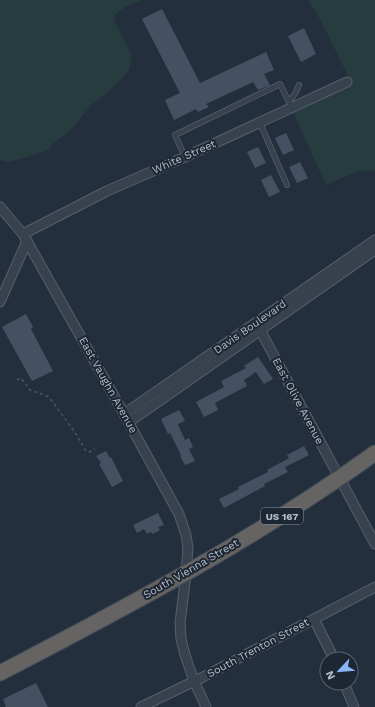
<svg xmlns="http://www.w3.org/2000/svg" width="375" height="707" font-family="'Work Sans',sans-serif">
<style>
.green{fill:#263c3f}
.building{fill:#455162}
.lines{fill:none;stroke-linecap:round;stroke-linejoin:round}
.service-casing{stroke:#565f6c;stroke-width:6}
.minor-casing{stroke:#565f6c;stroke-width:11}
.trunk-casing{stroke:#434c59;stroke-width:17}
.path{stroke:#44595c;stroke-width:1.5;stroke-dasharray:3 3;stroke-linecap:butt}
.service{stroke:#38414e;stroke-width:4.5}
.minor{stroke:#38414e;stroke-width:9}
.trunk{stroke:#656462;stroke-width:15}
.labels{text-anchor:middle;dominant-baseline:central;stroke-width:4;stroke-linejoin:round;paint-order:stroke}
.shield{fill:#1d2633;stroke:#878f9c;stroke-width:1}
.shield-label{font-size:10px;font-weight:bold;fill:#b4bcc9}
.street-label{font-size:11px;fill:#b4bcc9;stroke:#1d2633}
</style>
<rect width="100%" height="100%" fill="#242f3e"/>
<g class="green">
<path d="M 0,0 L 142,0 L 128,5 L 114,15 L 115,22 L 132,56 L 129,70 L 114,87 L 92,104 L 70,131 L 53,143 L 48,150 L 21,159 L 8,162 L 0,160 Z"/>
<path d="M 308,0 L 375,0 L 375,171 C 364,166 337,181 326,185 L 293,112 L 352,84 L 321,21 Z"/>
</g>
<g class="building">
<path d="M 162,9 L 200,83 L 266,52 L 274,70 L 264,74 L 270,85 L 258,90 L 253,82 L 206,104 L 209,107 L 198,112 L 196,109 L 174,120 L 165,100 L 180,93 L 142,19 Z"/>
<path d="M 304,28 L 316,54 L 301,62 L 288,36 Z"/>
<path d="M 286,133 L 294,150 L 283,155 L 275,138 Z"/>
<path d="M 258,147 L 266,163 L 255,168 L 247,152 Z"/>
<path d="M 300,162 L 308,178 L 297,183 L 289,167 Z"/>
<path d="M 271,175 L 280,192 L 269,197 L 261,180 Z"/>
<path d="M 26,314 L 33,327 L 31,329 L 53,371 L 32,381 L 2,327 Z"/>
<path d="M 258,357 L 273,379 L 264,384 L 256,372 L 244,380 L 247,386 L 215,403 L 218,410 L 204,417 L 196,402 L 224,387 L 221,381 L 246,368 L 244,366 Z"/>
<path d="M 179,410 L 185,421 L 178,424 L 179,427 L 185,440 L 189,438 L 193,447 L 189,449 L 195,461 L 185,465 L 180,456 L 181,455 L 170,433 L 168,434 L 161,419 Z"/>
<path d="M 304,446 L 309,455 L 285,467 L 288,472 L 264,484 L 265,486 L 224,508 L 219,499 L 239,489 L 238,487 L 268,472 L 267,470 L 289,458 L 287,455 Z"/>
<path d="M 106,451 L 110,458 L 111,457 L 123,481 L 112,487 L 99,464 L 101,463 L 96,456 Z"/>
<path d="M 158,513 L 164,525 L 158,527 L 160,530 L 153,534 L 151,532 L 147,534 L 144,529 L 137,533 L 133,525 Z"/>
<path d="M 36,683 L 48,707 L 6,707 L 3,699 Z"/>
</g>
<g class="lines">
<defs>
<g id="service">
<path d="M 289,102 L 296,92 L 299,85"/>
<path d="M 260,123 L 287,185"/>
<path d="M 185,157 L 175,135 L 280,84 L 292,108"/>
</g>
<g id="minor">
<path d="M 0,207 L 23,234 L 124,414 L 179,514 L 186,535 L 188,548 L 186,574 L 180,623 L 181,639 L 185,655 L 194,681 L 206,707"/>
<path d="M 23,234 L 107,191 L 185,157 L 347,82"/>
<path d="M 0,302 L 27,241"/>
<path d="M 258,326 L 375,544"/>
<path d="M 124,414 L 375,240"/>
<path d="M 129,422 L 375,250"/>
<path d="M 314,619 L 334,659"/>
<path d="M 344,683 L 354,707"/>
<path d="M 141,707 L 203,677 L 375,587"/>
</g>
<path id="trunk" d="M 0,673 C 129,606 257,538 375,453"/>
</defs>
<use href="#service" class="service-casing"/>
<use href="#minor" class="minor-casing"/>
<use href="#trunk" class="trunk-casing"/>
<path class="path" d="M 17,380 L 21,378 L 30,390 L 47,396 L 52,401 L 76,434 L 86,451 L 89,452 L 95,449"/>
<use href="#service" class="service"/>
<use href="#minor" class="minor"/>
<use href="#trunk" class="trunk"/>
</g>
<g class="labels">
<rect class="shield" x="261" y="508" width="42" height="16" rx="3"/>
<g class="shield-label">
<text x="282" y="516">US 167</text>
</g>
<g class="street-label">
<text transform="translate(184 157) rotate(-24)">White Street</text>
<text transform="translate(250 327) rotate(-35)">Davis Boulevard</text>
<text transform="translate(108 385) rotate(61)">East Vaughn Avenue</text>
<text transform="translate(298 401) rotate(62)">East Olive Avenue</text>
<text transform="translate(191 569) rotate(-30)">South Vienna Street</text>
<text transform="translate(258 648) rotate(-28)">South Trenton Street</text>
</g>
</g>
<g transform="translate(339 671) rotate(244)"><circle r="19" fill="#1d2633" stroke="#59626f"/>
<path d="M0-3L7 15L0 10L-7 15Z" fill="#8ab4f8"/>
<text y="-6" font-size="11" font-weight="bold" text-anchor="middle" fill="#b4bcc9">N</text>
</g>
</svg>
